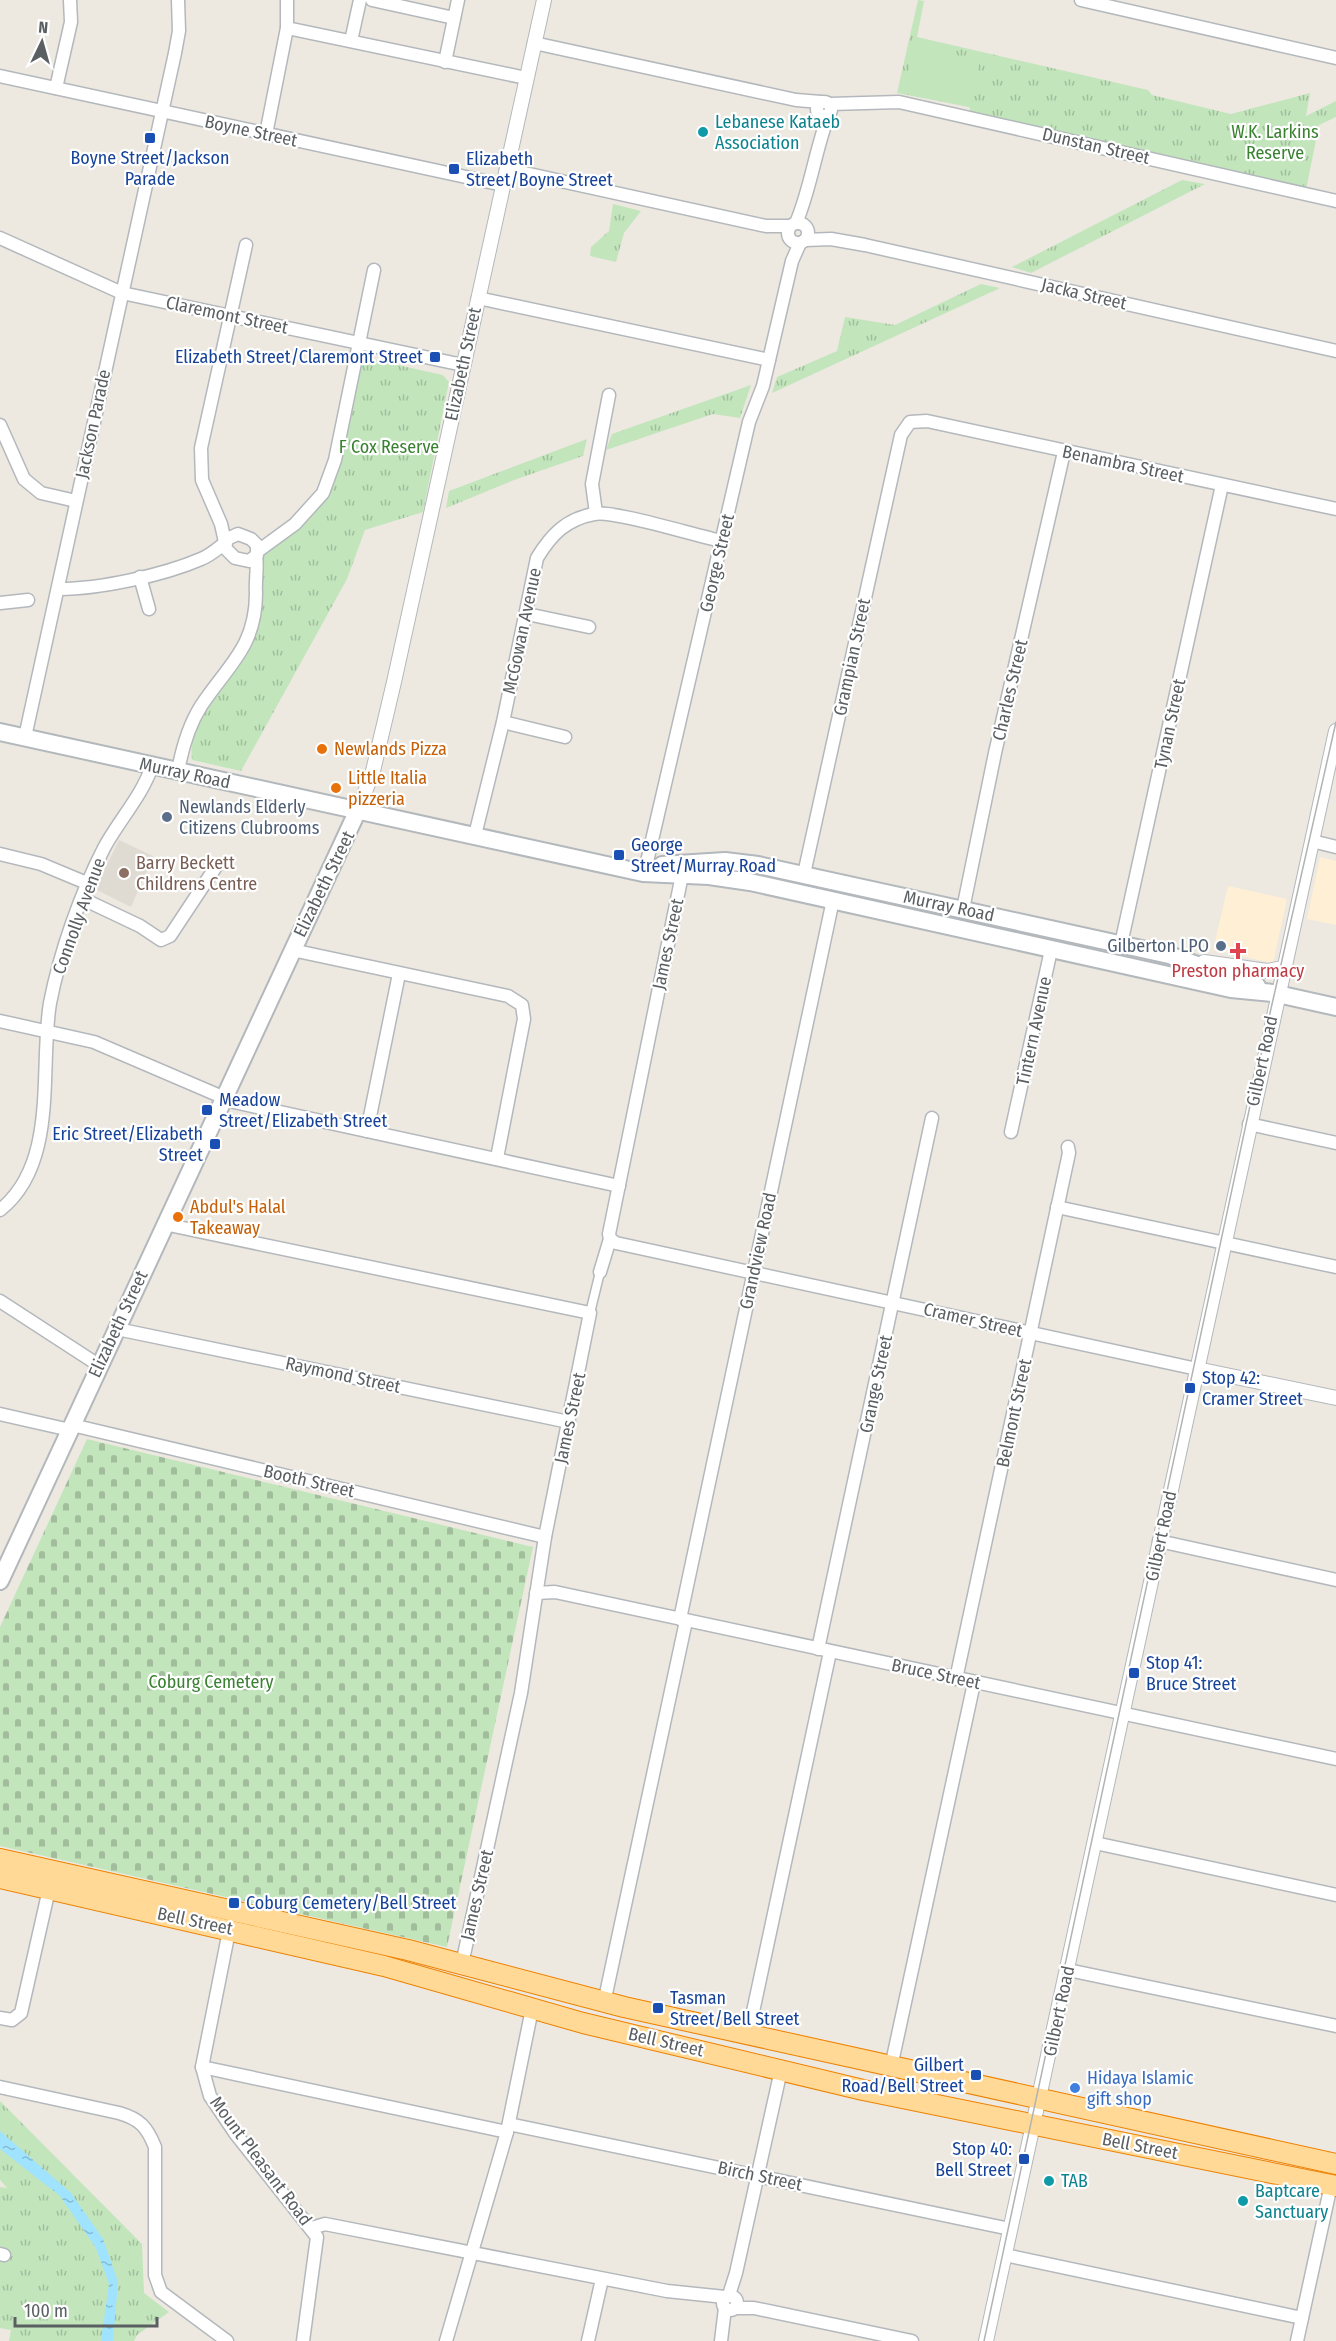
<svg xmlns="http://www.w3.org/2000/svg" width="1336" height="2341" font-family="'Fira Sans Condensed',sans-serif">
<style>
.commercial{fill:#feefd5}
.education{fill:#dfdad2}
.grass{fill:url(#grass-tufts)}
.cemetery{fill:url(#cemetery-stones)}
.garden{fill:#c2e5bc}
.water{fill:url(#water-ripples)}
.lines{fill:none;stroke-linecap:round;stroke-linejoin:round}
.pedestrian-casing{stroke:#b4b8bc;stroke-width:11}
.minor-casing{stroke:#b4b8bc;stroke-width:15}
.tertiary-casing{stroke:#b4b8bc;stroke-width:16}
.secondary-casing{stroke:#b3b8bc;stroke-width:20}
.trunk-casing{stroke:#ee8100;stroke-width:22}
.pedestrian{stroke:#fff;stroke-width:8}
.minor{stroke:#fff;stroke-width:12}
.tertiary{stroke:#fff;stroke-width:14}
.secondary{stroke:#fff;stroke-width:16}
.trunk{stroke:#ffd995;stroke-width:20}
.tram{stroke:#b2b3b3;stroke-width:1.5}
.culture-dot{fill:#0f9aa8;stroke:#fff;stroke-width:2}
.transit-dot{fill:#1a4fb4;stroke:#fff;stroke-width:2}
.food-dot{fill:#e8710a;stroke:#fff;stroke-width:2}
.service-dot{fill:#5c6f8a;stroke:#fff;stroke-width:2}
.education-dot{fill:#8d6e63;stroke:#fff;stroke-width:2}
.health-dot{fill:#e0444e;stroke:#fff;stroke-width:2}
.shop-dot{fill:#3f7fe0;stroke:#fff;stroke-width:2}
.labels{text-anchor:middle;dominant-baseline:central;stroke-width:4.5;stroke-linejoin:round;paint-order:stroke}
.culture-label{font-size:18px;fill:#0d838f;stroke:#fff;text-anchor:start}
.street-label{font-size:18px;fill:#5a5f62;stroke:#fff}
.park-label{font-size:18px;fill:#3a8132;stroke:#fff}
.transit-label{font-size:18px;fill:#164399;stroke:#fff;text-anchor:start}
.food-label{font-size:18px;fill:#c56008;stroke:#fff;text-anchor:start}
.service-label{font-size:18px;fill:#4e5e75;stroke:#fff;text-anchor:start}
.education-label{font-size:18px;fill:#785e54;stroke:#fff;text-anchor:start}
.health-label{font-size:18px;fill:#be3a42;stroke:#fff}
.shop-label{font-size:18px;fill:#366cbe;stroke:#fff;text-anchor:start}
</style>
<defs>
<pattern id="grass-tufts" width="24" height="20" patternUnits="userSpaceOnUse" patternTransform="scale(1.5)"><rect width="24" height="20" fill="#c2e5bc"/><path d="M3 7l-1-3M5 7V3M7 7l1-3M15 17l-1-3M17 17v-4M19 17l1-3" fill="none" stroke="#a1bd9c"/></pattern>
<pattern id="cemetery-stones" width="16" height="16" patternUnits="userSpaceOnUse" patternTransform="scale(1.5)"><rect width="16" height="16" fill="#c2e5bc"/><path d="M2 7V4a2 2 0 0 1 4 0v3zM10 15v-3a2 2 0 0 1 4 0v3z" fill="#a1bd9c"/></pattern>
<pattern id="water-ripples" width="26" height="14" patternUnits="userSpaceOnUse" patternTransform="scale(1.5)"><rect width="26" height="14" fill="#9fe3ff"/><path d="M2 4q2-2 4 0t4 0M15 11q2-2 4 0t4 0" fill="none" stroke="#85bbd2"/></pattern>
</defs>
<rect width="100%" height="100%" fill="#ede9e1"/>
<g class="commercial">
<path d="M 1320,857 L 1336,861 L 1336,925 L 1307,919 Z"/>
<path d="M 1228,886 L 1287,899 L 1273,963 L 1213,950 Z"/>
</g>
<path class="education" d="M 119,840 L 153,856 L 131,907 L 95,889 Z"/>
<g class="grass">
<path d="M 918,0 L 924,1 L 917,37 L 1148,90 L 1152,95 L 1231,114 L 1310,93 L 1306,116 L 1336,101 L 1336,117 L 1319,125 L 1306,190 L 972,114 L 969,107 L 897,93 Z"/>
<path d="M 1182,180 L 1205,184 L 1031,273 L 1012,267 Z"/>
<path d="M 613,204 L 641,211 L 624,233 L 616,262 L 590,256 L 591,247 L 609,231 Z"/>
<path d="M 981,284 L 1000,288 L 772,393 L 777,377 L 837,351 L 845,317 L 895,325 Z"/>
<path d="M 370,359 L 443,375 L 449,382 L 423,512 L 365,530 L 347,579 L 241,771 L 192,760 C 186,713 230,686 250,649 C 264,623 260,592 260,563 L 263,553 L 310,519 L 337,476 L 358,366 L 363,360 Z"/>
<path d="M 751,385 L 740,418 L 713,414 L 606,450 L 612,434 Z"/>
<path d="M 587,439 L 583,456 L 514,480 L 446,508 L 449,491 Z"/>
<path d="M 0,2101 L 142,2244 L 144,2293 L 169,2312 L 137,2335 L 134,2341 L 9,2341 L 11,2330 L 0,2328 L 0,2187 L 7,2188 L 0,2180 Z"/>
</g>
<path class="cemetery" d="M 87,1439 L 533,1547 L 447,1947 L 0,1846 L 0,1627 Z"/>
<path class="garden" d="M 915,46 L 980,61 L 969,107 L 904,92 Z"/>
<path class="water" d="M 0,2131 L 71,2193 L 103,2239 L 118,2282 L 113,2341 L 101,2341 L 109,2284 L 96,2248 L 60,2196 L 0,2149 Z"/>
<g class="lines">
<defs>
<path id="pedestrian" d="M 590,1313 L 600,1272"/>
<g id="minor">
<path d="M 372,0 L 454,18"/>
<path d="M 1081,0 L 1336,58"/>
<path d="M 287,28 L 526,78"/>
<path d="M 351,41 L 360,0"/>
<path d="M 534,43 L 796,100 L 821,102"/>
<path d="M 445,62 L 458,0"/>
<path d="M 0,76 L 503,185"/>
<path d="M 56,88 L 71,22 L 70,0"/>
<circle cx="824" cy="109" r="7"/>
<path d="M 830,104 L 899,102 L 1336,201"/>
<path d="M 266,134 L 287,28 L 287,0"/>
<path d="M 506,169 L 766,226 L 790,226"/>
<circle cx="798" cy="233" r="10"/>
<path d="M 796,223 C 811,188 815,150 829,114"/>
<path d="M 0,238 L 122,293 L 463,365"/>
<path d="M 805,240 L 831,239 L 865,245 L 1336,351"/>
<path d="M 478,298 L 769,360"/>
<path d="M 0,425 L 24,479 L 41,493 L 76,501"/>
<path d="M 596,513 L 592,484 L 609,395"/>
<path d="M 238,534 L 251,539 L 257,545 L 257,555 L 249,561 L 235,558 L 225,548 L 227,539 Z"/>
<path d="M 225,542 L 221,524 L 202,480 L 201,448 L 246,245"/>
<path d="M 258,551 L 295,524 L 323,493 L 335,460 L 374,270"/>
<path d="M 140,577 L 149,609"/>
<path d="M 59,589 C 100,589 164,575 201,559 C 211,555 217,549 225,543"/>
<path d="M 0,603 L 28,600"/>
<path d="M 527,614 L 589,627"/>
<path d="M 503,722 L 565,737"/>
<path d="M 25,737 L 175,53 L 179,31 L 178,0"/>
<path d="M 178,771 C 182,749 189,725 201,706 C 228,665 256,647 256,593 C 255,581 258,568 256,556"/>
<path d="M 475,835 L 503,722 L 537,558 C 551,535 566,519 594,514 C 614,510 696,536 722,541"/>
<path d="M 1312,841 L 1336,847"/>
<path d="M 0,854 L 41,864 L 89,884"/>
<path d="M 646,866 L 749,422 L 763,386 L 792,261 L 800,243"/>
<path d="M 804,874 L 901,435 L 910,422 L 927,421 L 1336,509"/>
<path d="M 83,899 L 140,926 L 161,940 L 170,936 L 217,865"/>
<path d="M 963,909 L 995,753 L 1064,452"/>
<path d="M 1121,944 L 1222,485"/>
<path d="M 292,950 L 508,996 L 522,1005 L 524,1019 L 497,1158"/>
<path d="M 0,1021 L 94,1042 L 234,1102 L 619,1186"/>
<path d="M 1249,1124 L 1336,1143"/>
<path d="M 367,1131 L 399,974"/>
<path d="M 1011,1132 L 1051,950"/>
<path d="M 1057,1207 L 1336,1267"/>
<path d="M 0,1210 C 59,1163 39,1069 50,1003 C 60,952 80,895 104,848 C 119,820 142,796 152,766"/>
<path d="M 164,1224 L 590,1313 L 545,1537 L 521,1693 L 462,1964"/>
<path d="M 610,1239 L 616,1243 L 1197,1369"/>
<path d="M 600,1272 L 610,1239 L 609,1234 L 682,875"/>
<path d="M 0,1301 L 100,1366"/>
<path d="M 117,1329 L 569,1422"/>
<path d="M 0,1414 L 70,1430"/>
<path d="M 72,1425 L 545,1537"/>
<path d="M 1159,1541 L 1336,1580"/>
<path d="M 536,1593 L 555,1592 L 1336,1759"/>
<path d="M 680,1619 L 833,900"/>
<path d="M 818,1649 L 932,1118"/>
<path d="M 956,1679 L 1069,1153 L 1068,1147"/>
<path d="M 1095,1843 L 1336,1895"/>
<path d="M 230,1926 L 202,2067 L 210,2096 L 235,2133 L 317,2237 L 303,2341"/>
<path d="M 1068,1970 L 1336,2026"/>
<path d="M 604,2003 L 686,1621"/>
<path d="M 0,2018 L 12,2020 L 21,2013 L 50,1885"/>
<path d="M 748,2035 L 830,1652"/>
<path d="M 202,2067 L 507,2132"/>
<path d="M 891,2067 L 974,1683"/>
<path d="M 0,2087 L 119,2113 C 140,2119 147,2127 155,2147 L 155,2275 L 161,2292 L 227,2341"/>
<path d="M 509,2124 L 1010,2229"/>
<path d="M 312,2228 L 325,2224 L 667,2291 L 725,2297"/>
<path d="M 0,2254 L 4,2255"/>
<path d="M 1005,2255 L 1302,2318"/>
<path d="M 729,2295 L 736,2273 L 781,2070"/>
<circle cx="730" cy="2303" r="7"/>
<path d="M 735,2308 L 754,2308 L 912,2341"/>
<path d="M 446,2341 L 507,2132 L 532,2009"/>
<path d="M 588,2341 L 602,2279"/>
<path d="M 721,2341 L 725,2308"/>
<path d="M 1297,2341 L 1331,2185"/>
</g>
<g id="tertiary">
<path d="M 358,810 L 373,771 L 394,682 L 544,0"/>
<path d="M 1204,962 L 1267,971 L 1283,968"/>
<path d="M 1197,1369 L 1336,1398"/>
<path d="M 986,2341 L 1336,731"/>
</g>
<g id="secondary">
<path d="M 0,732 L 643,873 L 709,876 L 750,882 L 1231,989 L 1273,993 L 1336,1007"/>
<path d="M 662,865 L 725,861 L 758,865 L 1169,955 L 1257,986"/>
<path d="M 0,1581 L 358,810"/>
</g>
<g id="trunk">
<path d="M 0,1859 L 408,1950 L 624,2007 L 1336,2164"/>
<path d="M 0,1878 L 384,1966 L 583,2023 L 863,2090 L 1336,2186"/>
</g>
</defs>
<use href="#pedestrian" class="pedestrian-casing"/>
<use href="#minor" class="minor-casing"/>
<use href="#tertiary" class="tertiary-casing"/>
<use href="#secondary" class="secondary-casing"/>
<use href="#trunk" class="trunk-casing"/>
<use href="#pedestrian" class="pedestrian"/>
<use href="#minor" class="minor"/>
<use href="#tertiary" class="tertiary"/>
<use href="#secondary" class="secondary"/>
<use href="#trunk" class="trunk"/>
<path class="tram" d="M 984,2341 L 1270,1013 L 1336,722"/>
</g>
<g class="culture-dot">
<circle cx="703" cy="132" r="6"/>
<circle cx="1049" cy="2181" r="6"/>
<circle cx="1243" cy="2201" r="6"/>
</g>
<g class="transit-dot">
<rect x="144" y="132" width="12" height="12" rx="3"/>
<rect x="448" y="163" width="12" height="12" rx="3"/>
<rect x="429" y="351" width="12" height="12" rx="3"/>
<rect x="613" y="849" width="12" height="12" rx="3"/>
<rect x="201" y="1104" width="12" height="12" rx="3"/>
<rect x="209" y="1138" width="12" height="12" rx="3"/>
<rect x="1184" y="1382" width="12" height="12" rx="3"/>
<rect x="1128" y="1667" width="12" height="12" rx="3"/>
<rect x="228" y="1897" width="12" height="12" rx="3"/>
<rect x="652" y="2002" width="12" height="12" rx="3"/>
<rect x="970" y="2069" width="12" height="12" rx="3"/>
<rect x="1018" y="2153" width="12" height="12" rx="3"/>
</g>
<g class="food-dot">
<circle cx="322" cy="749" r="6"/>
<circle cx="336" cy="788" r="6"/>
<circle cx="178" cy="1217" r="6"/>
</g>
<g class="service-dot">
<circle cx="167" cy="817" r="6"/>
<circle cx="1221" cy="946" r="6"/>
</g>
<circle class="education-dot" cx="124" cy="873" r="6"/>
<path class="health-dot" d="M1235 942h6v6h6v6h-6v6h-6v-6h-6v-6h6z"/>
<circle class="shop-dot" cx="1075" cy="2088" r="6"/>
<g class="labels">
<g class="culture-label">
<text x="715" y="122">Lebanese Kataeb<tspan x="715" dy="21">Association</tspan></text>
<text x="1061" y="2181">TAB</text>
<text x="1255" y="2191">Baptcare<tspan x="1255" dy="21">Sanctuary</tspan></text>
</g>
<g class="street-label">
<text transform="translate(251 131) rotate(12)">Boyne Street</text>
<text transform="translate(1096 146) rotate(13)">Dunstan Street</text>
<text transform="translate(1084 294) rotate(13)">Jacka Street</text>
<text transform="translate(227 315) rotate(12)">Claremont Street</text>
<text transform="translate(463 364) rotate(-78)">Elizabeth Street</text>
<text transform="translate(93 424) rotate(-78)">Jackson Parade</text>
<text transform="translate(1123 464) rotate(12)">Benambra Street</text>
<text transform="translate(717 563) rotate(-77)">George Street</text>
<text transform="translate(522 631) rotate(-78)">McGowan Avenue</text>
<text transform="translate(852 657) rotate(-78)">Grampian Street</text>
<text transform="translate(1010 690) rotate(-77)">Charles Street</text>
<text transform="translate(1170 724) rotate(-78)">Tynan Street</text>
<text transform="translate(185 773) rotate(12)">Murray Road</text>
<text transform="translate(324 884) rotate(-64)">Elizabeth Street</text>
<text transform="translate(949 906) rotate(12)">Murray Road</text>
<text transform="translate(79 916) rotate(-70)">Connolly Avenue</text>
<text transform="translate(668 944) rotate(-78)">James Street</text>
<text transform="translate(1034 1031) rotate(-78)">Tintern Avenue</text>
<text transform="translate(1262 1061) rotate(-78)">Gilbert Road</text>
<text transform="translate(758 1251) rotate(-78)">Grandview Road</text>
<text transform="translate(973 1320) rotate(13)">Cramer Street</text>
<text transform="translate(118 1324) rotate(-65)">Elizabeth Street</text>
<text transform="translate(343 1375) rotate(12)">Raymond Street</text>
<text transform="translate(876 1384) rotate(-78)">Grange Street</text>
<text transform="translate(1014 1413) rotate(-78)">Belmont Street</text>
<text transform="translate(570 1418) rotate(-78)">James Street</text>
<text transform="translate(309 1481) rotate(13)">Booth Street</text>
<text transform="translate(1161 1536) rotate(-78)">Gilbert Road</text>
<text transform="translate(936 1674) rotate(12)">Bruce Street</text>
<text transform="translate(477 1895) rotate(-77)">James Street</text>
<text transform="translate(195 1921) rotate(12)">Bell Street</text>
<text transform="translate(1059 2011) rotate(-78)">Gilbert Road</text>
<text transform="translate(666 2042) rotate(13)">Bell Street</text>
<text transform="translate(1140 2146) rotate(11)">Bell Street</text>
<text transform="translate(261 2161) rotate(53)">Mount Pleasant Road</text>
<text transform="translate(760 2176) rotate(12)">Birch Street</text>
</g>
<g class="park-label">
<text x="1275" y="132">W.K. Larkins<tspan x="1275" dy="21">Reserve</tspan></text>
<text x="389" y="447">F Cox Reserve</text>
<text x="211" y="1682">Coburg Cemetery</text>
</g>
<g class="transit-label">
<text x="150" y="158" text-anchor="middle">Boyne Street/Jackson<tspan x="150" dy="21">Parade</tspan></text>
<text x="466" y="159">Elizabeth<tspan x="466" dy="21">Street/Boyne Street</tspan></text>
<text x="423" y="357" text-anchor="end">Elizabeth Street/Claremont Street</text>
<text x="631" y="845">George<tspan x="631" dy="21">Street/Murray Road</tspan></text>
<text x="219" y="1100">Meadow<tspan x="219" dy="21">Street/Elizabeth Street</tspan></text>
<text x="203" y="1134" text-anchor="end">Eric Street/Elizabeth<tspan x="203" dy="21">Street</tspan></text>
<text x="1202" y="1378">Stop 42:<tspan x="1202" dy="21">Cramer Street</tspan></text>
<text x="1146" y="1663">Stop 41:<tspan x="1146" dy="21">Bruce Street</tspan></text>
<text x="246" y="1903">Coburg Cemetery/Bell Street</text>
<text x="670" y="1998">Tasman<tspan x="670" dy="21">Street/Bell Street</tspan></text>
<text x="964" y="2065" text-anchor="end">Gilbert<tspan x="964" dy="21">Road/Bell Street</tspan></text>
<text x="1012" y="2149" text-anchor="end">Stop 40:<tspan x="1012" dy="21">Bell Street</tspan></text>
</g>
<g class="food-label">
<text x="334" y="749">Newlands Pizza</text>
<text x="348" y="778">Little Italia<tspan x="348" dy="21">pizzeria</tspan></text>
<text x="190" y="1207">Abdul's Halal<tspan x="190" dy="21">Takeaway</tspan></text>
</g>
<g class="service-label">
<text x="179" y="807">Newlands Elderly<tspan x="179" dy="21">Citizens Clubrooms</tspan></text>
<text x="1209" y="946" text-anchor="end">Gilberton LPO</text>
</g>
<g class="education-label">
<text x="136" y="863">Barry Beckett<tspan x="136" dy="21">Childrens Centre</tspan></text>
</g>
<g class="health-label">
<text x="1238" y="971">Preston pharmacy</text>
</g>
<g class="shop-label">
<text x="1087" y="2078">Hidaya Islamic<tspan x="1087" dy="21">gift shop</tspan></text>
</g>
</g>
<g transform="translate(42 42) rotate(5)" stroke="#ffffff" stroke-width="4.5" paint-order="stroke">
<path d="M0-4.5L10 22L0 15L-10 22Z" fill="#5a5f62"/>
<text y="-9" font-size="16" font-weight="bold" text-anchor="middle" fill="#5a5f62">N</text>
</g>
<path d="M15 2317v9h142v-9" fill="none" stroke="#5a5f62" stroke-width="3"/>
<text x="24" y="2317" font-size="18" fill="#5a5f62" stroke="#ffffff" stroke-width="4.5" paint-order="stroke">100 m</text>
</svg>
